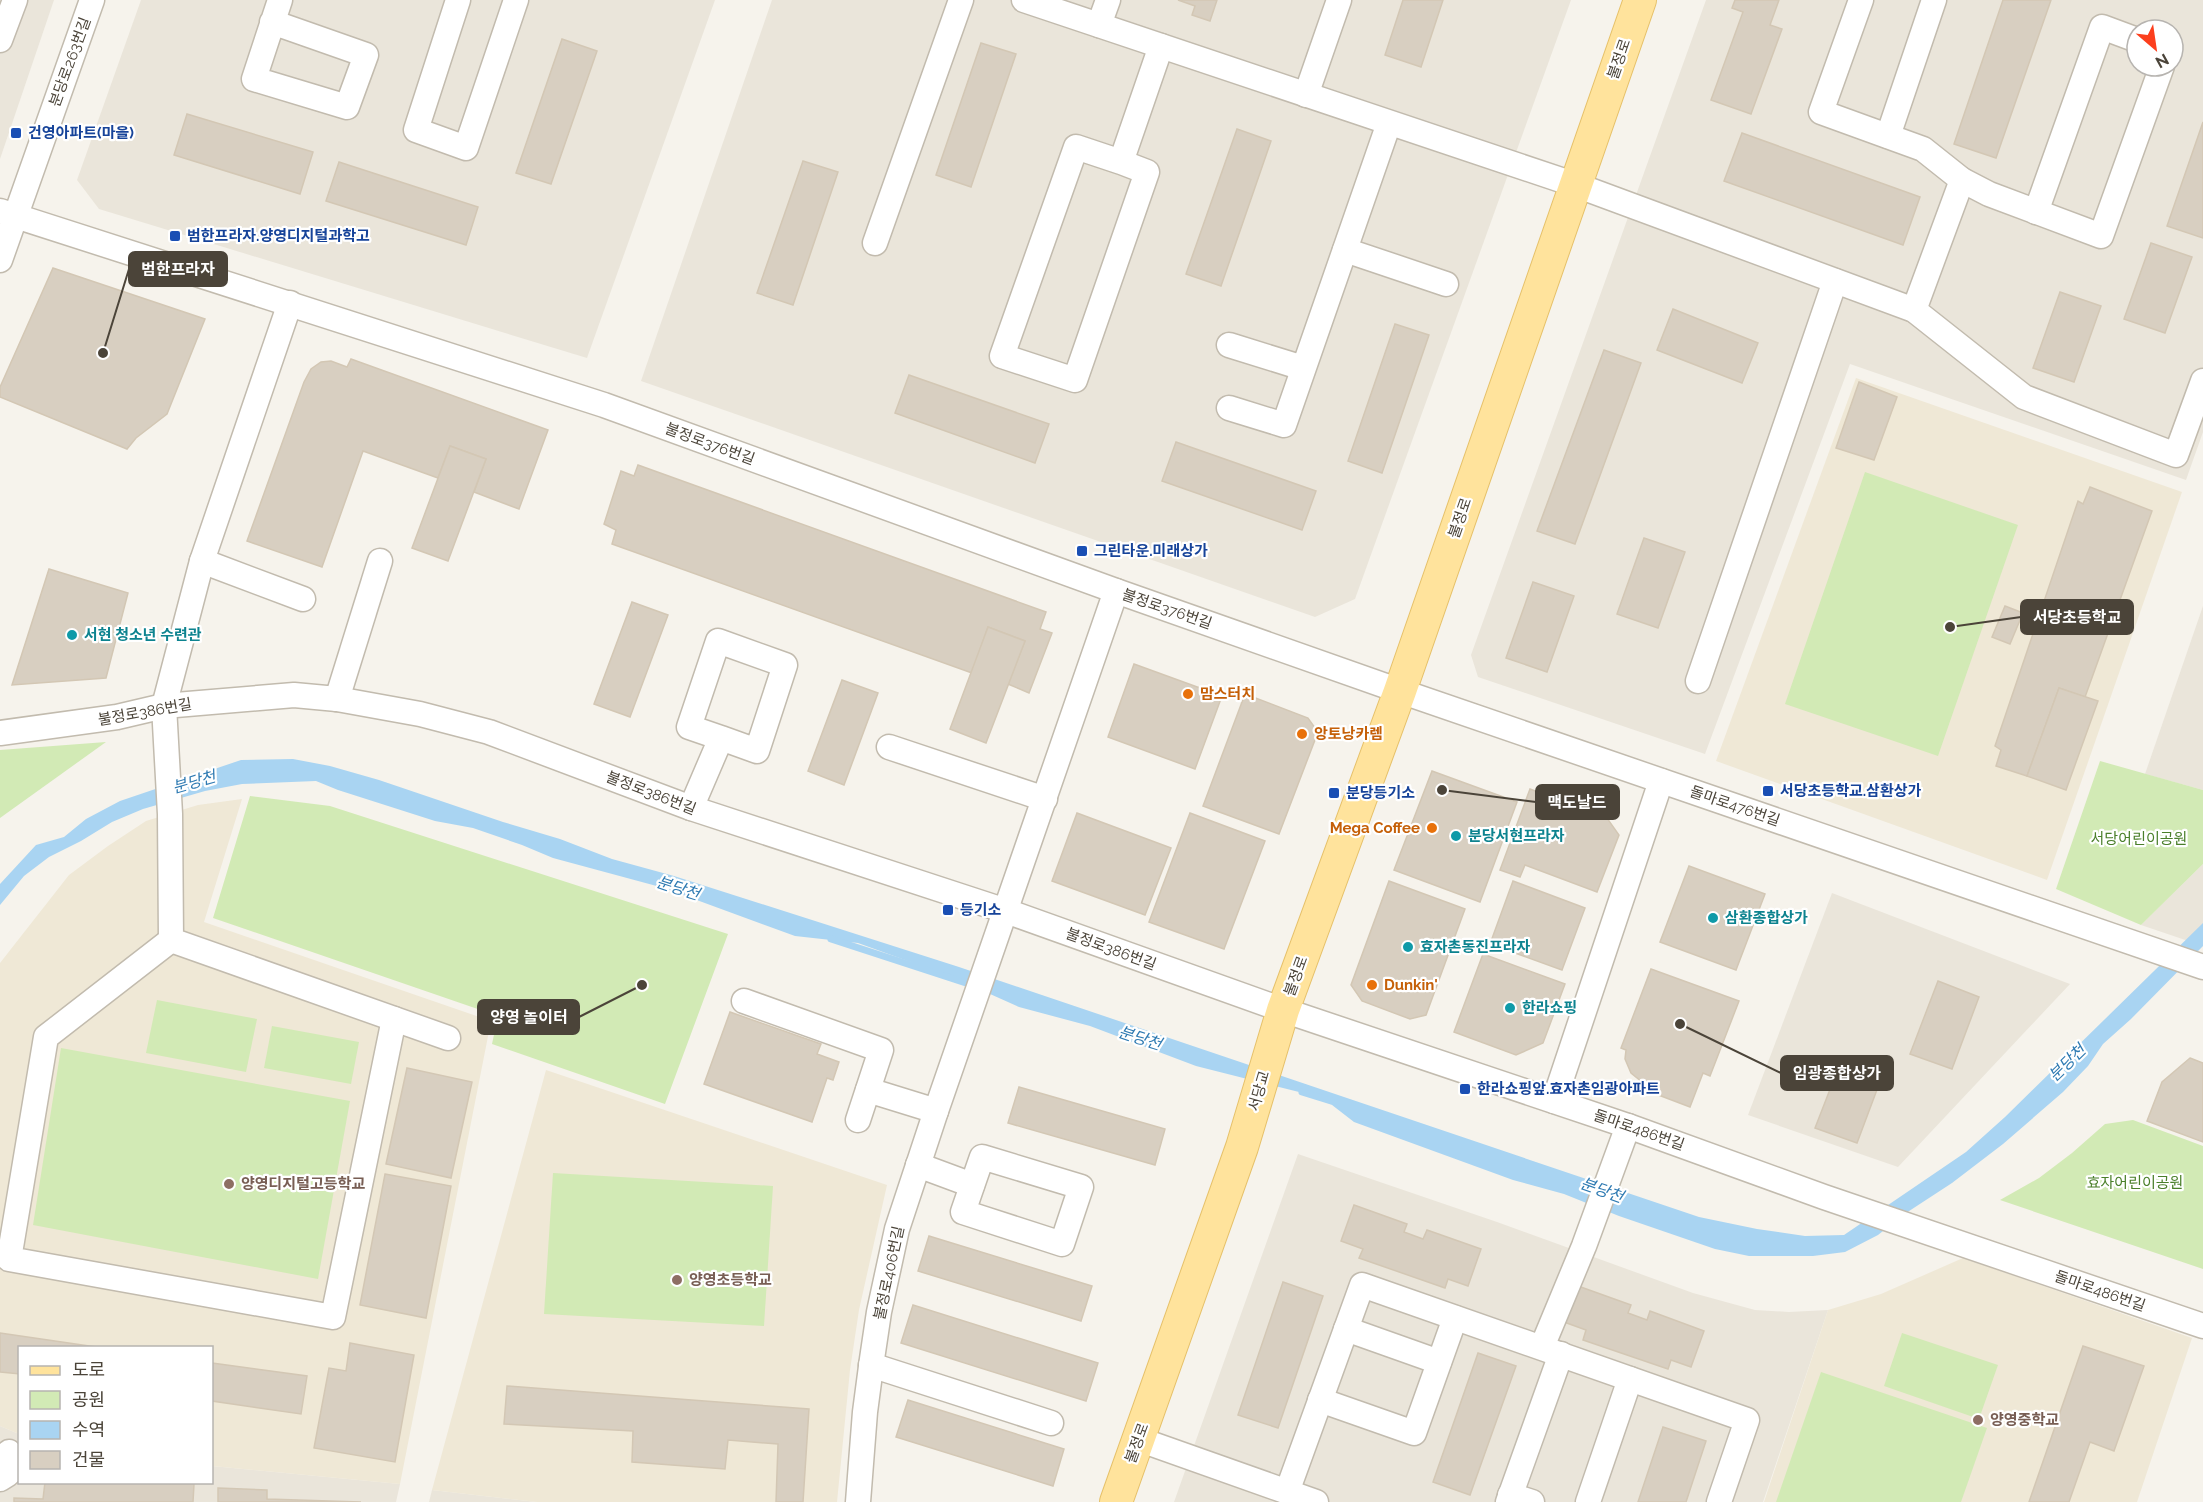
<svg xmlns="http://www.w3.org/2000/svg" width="2203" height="1502" font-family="Raleway,'Noto Sans KR',sans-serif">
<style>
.residential{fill:#eae5da;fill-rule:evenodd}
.education{fill:#efe8d6}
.green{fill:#d2eab5}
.water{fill:#a9d4f2}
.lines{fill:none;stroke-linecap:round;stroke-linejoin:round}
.stream{stroke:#a9d4f2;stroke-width:7}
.building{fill:#d8cfc1;stroke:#d3c7b4;stroke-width:1.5}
.minor-casing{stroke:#c2bbae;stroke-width:27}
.major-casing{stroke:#e6c16a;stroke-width:34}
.minor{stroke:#fff;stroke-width:24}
.major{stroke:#ffe39c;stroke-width:32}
.transit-dot{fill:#1a4fb4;stroke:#fff;stroke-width:2}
.culture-dot{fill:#0f9aa8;stroke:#fff;stroke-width:2}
.food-dot{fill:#e8710a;stroke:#fff;stroke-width:2}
.education-dot{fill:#8d6e63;stroke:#fff;stroke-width:2}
.labels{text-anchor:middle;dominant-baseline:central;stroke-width:4.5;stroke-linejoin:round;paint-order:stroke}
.street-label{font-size:15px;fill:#4b4439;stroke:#fff}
.transit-label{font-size:15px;font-weight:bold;fill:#164399;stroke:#fff;text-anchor:start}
.culture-label{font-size:15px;font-weight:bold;fill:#0d838f;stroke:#fff;text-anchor:start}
.food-label{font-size:15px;font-weight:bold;fill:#c56008;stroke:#fff;text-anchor:start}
.park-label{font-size:15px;fill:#4a7f2a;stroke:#fff}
.education-label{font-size:15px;font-weight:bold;fill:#785e54;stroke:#fff;text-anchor:start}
.water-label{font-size:16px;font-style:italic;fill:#2e7ab2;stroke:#fff}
.leader{fill:none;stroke:#4b4439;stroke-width:2}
.callout-dot{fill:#4b4439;stroke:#fff;stroke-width:2}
.callout{fill:#4b4439;stroke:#4b4439;stroke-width:2}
.callout-label{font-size:16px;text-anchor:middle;font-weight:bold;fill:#fff}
</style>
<rect width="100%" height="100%" fill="#f6f3ec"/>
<g class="residential">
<path d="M 0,0 L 54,0 L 0,159 Z"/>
<path d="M 141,0 L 715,0 L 587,358 L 99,209 L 77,180 Z"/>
<path d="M 772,0 L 1571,0 L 1355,599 L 1315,617 L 641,381 Z"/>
<path d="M 1706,0 L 2203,0 L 2203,432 L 2186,480 L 1850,364 L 1705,754 L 1478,677 L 1471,655 ZM 2137,30 L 2173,30 L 2173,66 L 2137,66 Z"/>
<path d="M 2203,606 L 2203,790 L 2145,774 Z"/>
<path d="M 2203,864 L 2203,946 L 2141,925 Z"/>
<path d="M 1832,893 L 2070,984 L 1898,1167 L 1748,1115 Z"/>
<path d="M 1298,1154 L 1497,1222 L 1693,1293 L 1755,1310 L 1789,1312 L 1828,1310 L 1763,1502 L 1174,1502 Z"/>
<path d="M 0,1426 L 19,1434 L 20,1482 L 212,1482 L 212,1466 L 400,1484 L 396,1502 L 0,1502 Z"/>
<path d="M 432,1490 L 537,1502 L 429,1502 Z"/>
</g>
<g class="education">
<path d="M 1856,378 L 2182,492 L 2047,880 L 1716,761 Z"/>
<path d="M 242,799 L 204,922 L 491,1021 L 400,1484 L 212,1466 L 212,1348 L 20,1348 L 19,1434 L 0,1426 L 0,963 L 69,875 L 108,846 L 146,821 L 198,805 Z"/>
<path d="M 546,1070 L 887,1185 L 859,1310 L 850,1370 L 837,1502 L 537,1502 L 432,1490 Z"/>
<path d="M 1963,1258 L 2192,1338 L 2137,1502 L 1764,1502 L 1828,1310 L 1881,1294 Z"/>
</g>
<g class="green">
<path d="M 1865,472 L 2018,525 L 1938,756 L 1785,704 Z"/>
<path d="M 106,742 L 0,818 L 0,750 Z"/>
<path d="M 2100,761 L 2203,790 L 2203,864 L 2141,925 L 2056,889 Z"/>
<path d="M 250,796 L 330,806 L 728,934 L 665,1104 L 492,1044 L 498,1016 L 213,918 Z"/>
<path d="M 157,1000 L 257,1019 L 246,1072 L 146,1053 Z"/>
<path d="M 272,1026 L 359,1042 L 351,1084 L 264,1068 Z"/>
<path d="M 61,1048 L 350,1101 L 318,1279 L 33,1225 Z"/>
<path d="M 2133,1120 L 2203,1146 L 2203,1269 L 2000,1200 L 2039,1178 L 2072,1153 L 2105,1124 Z"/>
<path d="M 553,1173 L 773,1186 L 764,1326 L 544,1314 Z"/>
<path d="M 1902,1333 L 1998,1365 L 1979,1419 L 1884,1386 Z"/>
<path d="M 1821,1372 L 1987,1428 L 1961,1502 L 1776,1502 Z"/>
</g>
<path class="water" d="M 293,759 L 330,766 L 379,780 L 503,822 L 560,839 L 612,859 L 674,876 L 959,967 L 1699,1217 L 1757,1229 L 1805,1236 L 1844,1235 L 1966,1152 L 2005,1117 L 2203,923 L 2203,946 L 2131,1019 L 2103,1044 L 2088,1066 L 2063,1092 L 2003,1144 L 1952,1183 L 1903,1215 L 1878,1235 L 1845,1252 L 1813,1256 L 1749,1256 L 1715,1249 L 1619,1216 L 1564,1194 L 1513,1180 L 1354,1122 L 1323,1098 L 1196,1066 L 1090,1026 L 1019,1007 L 952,977 L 858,943 L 795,936 L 664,888 L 553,858 L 522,845 L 473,828 L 435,821 L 338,790 L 316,781 L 242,784 L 205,791 L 143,809 L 112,822 L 81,841 L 49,857 L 24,876 L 0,905 L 0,884 L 36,845 L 64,837 L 86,819 L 120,801 L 241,760 Z"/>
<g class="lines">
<g class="stream">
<path d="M 831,939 L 969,984"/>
<path d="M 1302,1092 L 1331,1101"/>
</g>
</g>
<g class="building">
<path d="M 1178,0 L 1217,0 L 1210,21 L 1192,15 L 1195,6 Z"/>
<path d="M 1403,0 L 1443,0 L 1421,67 L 1385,55 Z"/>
<path d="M 1735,0 L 1779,0 L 1770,25 L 1782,29 L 1751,114 L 1711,100 L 1743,12 L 1732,8 Z"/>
<path d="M 2003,0 L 2051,0 L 1996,158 L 1954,144 Z"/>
<path d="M 562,39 L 597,51 L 551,184 L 516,173 Z"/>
<path d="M 981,43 L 1016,54 L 971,187 L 936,175 Z"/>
<path d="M 187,114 L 313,152 L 300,194 L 174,155 Z"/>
<path d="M 2203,122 L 2203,238 L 2167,226 Z"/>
<path d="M 1237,129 L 1271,141 L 1221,286 L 1186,274 Z"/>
<path d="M 1742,133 L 1920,197 L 1903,245 L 1724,181 Z"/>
<path d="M 803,161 L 838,172 L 793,305 L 757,293 Z"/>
<path d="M 339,162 L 478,207 L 466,245 L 326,201 Z"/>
<path d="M 2151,243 L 2192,257 L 2165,333 L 2124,319 Z"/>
<path d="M 53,268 L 205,319 L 167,414 L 136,438 L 127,449 L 0,397 L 0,387 Z"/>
<path d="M 2060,292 L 2101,306 L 2074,382 L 2033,368 Z"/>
<path d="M 1673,309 L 1758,343 L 1742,383 L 1657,350 Z"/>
<path d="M 1395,324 L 1429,335 L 1382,473 L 1348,461 Z"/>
<path d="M 1604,350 L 1641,363 L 1575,544 L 1537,531 Z"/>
<path d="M 351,359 L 548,430 L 519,509 L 474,492 L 486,459 L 450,446 L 438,478 L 363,451 L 322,567 L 247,541 L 304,382 L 311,369 L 321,362 L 331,361 L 347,367 Z"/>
<path d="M 909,375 L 1049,424 L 1035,463 L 895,413 Z"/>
<path d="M 1859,382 L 1897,397 L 1874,460 L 1836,448 Z"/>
<path d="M 1176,442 L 1316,491 L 1302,530 L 1162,481 Z"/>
<path d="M 450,446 L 486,459 L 448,561 L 412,548 Z"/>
<path d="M 638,465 L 1046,612 L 1040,629 L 1052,633 L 1029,693 L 1008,684 L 1025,641 L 988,627 L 972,673 L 612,544 L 616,530 L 604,524 L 621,471 L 634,476 Z"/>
<path d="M 2090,487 L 2152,511 L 2085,697 L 2059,688 L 2027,776 L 1996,766 L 2001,750 L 1995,746 L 2078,501 L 2083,504 Z"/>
<path d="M 1644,538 L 1685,552 L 1658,628 L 1617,614 Z"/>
<path d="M 49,569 L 128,593 L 106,678 L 12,685 Z"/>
<path d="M 1533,582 L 1574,596 L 1547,672 L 1506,658 Z"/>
<path d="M 632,602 L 668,615 L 630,717 L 594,704 Z"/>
<path d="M 2005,606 L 2023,613 L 2010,644 L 1992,637 Z"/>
<path d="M 988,627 L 1025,641 L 986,743 L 950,729 Z"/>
<path d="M 1134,664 L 1222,696 L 1195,769 L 1108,737 Z"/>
<path d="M 842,680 L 878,693 L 844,785 L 808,771 Z"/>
<path d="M 2059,688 L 2098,701 L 2066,790 L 2027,776 Z"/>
<path d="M 1245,694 L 1308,718 L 1318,732 L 1279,834 L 1203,806 Z"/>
<path d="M 1432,771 L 1517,802 L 1480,902 L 1394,870 Z"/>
<path d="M 1530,789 L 1607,818 L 1619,835 L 1597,892 L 1525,865 L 1520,877 L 1500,870 Z"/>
<path d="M 1077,813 L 1171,848 L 1145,915 L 1052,881 Z"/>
<path d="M 1190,813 L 1265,841 L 1224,949 L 1149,922 Z"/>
<path d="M 1689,866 L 1765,894 L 1736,970 L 1660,942 Z"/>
<path d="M 1389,881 L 1465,909 L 1426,1015 L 1410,1019 L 1362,1001 L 1351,985 Z"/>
<path d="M 1513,881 L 1585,908 L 1562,970 L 1490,944 Z"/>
<path d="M 1483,954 L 1565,984 L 1543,1043 L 1516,1055 L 1454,1032 Z"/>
<path d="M 1651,969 L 1739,1001 L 1710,1076 L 1703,1073 L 1690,1107 L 1640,1088 L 1642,1082 L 1631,1073 L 1625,1059 L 1626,1050 L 1621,1048 Z"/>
<path d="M 1938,981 L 1979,997 L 1952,1069 L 1910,1054 Z"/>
<path d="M 730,1012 L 821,1044 L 817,1054 L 839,1062 L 833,1080 L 827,1078 L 812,1122 L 704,1084 Z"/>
<path d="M 1843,1056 L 1884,1071 L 1857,1143 L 1815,1128 Z"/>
<path d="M 2190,1058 L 2203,1063 L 2203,1142 L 2147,1121 L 2162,1082 Z"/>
<path d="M 407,1068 L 472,1082 L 451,1178 L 386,1164 Z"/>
<path d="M 1019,1087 L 1165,1129 L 1155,1165 L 1008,1123 Z"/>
<path d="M 385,1174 L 451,1186 L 426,1318 L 360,1305 Z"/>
<path d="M 1354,1205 L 1407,1224 L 1404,1232 L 1423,1239 L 1427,1230 L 1481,1249 L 1468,1286 L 1448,1279 L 1445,1288 L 1359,1258 L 1363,1249 L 1341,1241 Z"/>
<path d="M 929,1236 L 1092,1286 L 1081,1321 L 918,1271 Z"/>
<path d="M 1283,1282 L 1323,1296 L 1278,1428 L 1238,1415 Z"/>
<path d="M 1578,1286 L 1631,1305 L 1628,1313 L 1647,1320 L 1650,1311 L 1704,1331 L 1691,1367 L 1671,1360 L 1668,1369 L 1583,1340 L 1586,1330 L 1564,1322 Z"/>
<path d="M 913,1305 L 1098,1363 L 1086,1401 L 901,1343 Z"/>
<path d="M 0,1333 L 103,1348 L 20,1348 L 20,1374 L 0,1372 Z"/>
<path d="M 350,1343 L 414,1355 L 395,1462 L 314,1448 L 329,1368 L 346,1371 Z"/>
<path d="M 2083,1346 L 2144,1366 L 2114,1451 L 2090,1442 L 2069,1502 L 2029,1502 Z"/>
<path d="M 1478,1353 L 1516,1366 L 1470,1495 L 1433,1482 Z"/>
<path d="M 212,1363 L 307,1376 L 301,1414 L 212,1401 Z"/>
<path d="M 507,1386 L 809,1409 L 803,1502 L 776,1502 L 778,1444 L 728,1440 L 725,1469 L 632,1462 L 633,1431 L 504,1424 Z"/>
<path d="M 908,1400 L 1064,1449 L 1053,1486 L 896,1437 Z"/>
<path d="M 1663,1427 L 1706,1441 L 1686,1502 L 1638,1502 Z"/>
<path d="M 45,1482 L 194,1484 L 193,1502 L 14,1502 L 14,1498 L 43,1499 Z"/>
<path d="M 218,1488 L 267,1490 L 267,1499 L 361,1502 L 218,1502 Z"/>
</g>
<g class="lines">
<defs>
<g id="minor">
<path d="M 458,0 L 416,130 L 466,148 L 516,0"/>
<path d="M 1024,0 L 1576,185 L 1914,310 L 2024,397 L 2176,455 L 2203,381"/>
<path d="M 1861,0 L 1821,112 L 1923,149 L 1962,180 L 1989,194 L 2101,236 L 2162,66"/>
<path d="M 272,22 L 366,55 L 347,107 L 254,79 L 280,0"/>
<path d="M 1099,25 L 1108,0"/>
<path d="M 0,40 L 15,0"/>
<path d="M 1306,95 L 1339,0"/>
<path d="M 1888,136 L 1934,0"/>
<path d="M 1121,162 L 1076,147 L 1002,356 L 1075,380 L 1147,172 L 1121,162 L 1161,46"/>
<path d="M 0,211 L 604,405 L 1116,591 L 1400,691 L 2203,967"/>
<path d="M 2036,212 L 2102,27 L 2137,40"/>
<path d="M 875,243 L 961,0"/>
<path d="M 1345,250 L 1446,284"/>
<path d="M 0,260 L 92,0"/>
<path d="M 290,303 L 202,561 L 164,706 L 170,814 L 171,940 L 448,1038"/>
<path d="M 1914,310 L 1962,180"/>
<path d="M 1229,345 L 1303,368"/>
<path d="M 1229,408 L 1284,425 L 1389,123"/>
<path d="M 202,561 L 303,599"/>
<path d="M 1698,681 L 1835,281"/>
<path d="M 337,699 L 380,561"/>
<path d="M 0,733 L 117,717 L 164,706 L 294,695 L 337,699 L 420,714 L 489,732 L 691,808 L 1006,911 L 1283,1010 L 1628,1126 L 1824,1197 L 2203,1326"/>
<path d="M 889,747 L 1045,799"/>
<path d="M 691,808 L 721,738 L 757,751 L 785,665 L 718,641 L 689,727 L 721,738"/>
<path d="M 171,940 L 46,1037 L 9,1259 L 333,1317 L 394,1019"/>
<path d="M 744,1001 L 881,1050 L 858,1120"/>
<path d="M 868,1090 L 936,1111"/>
<path d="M 1554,1101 L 1661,781"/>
<path d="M 982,1157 L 1081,1187 L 1062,1244 L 963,1212 Z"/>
<path d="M 918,1165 L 972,1185"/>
<path d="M 1346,1329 L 1439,1362"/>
<path d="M 1542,1347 L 1584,1246 L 1628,1126"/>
<path d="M 871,1365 L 1051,1423"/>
<path d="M 1320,1400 L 1414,1433 L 1455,1318"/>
<path d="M 1138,1439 L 1316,1502"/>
<path d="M 0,1479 L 8,1474 L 9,1452"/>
<path d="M 1287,1492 L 1362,1285 L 1747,1420 L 1719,1502"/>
<path d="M 1510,1495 L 1532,1502"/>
<path d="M 858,1502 L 865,1412 L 872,1359 L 879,1312 L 897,1229 L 936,1111 L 1116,591"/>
<path d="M 1508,1502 L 1561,1354"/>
<path d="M 1588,1502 L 1630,1379"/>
</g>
<path id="major" d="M 1116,1502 L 1242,1147 L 1283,1010 L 1400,691 L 1640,0"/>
</defs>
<use href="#minor" class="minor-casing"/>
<use href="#major" class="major-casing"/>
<use href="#minor" class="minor"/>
<use href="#major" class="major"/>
</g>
<g class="transit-dot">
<rect x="10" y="127" width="12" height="12" rx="3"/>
<rect x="169" y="230" width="12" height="12" rx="3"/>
<rect x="1076" y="545" width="12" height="12" rx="3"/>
<rect x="1762" y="785" width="12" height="12" rx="3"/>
<rect x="1328" y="787" width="12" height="12" rx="3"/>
<rect x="942" y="904" width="12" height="12" rx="3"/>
<rect x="1459" y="1083" width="12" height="12" rx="3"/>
</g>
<g class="culture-dot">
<circle cx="72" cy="635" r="6"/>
<circle cx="1456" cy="836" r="6"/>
<circle cx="1713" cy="918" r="6"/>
<circle cx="1408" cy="947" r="6"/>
<circle cx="1510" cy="1008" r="6"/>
</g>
<g class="food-dot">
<circle cx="1188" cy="694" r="6"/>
<circle cx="1302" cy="734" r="6"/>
<circle cx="1432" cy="828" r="6"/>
<circle cx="1372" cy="985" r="6"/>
</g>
<g class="education-dot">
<circle cx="229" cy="1184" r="6"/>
<circle cx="677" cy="1280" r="6"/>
<circle cx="1978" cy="1420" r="6"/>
</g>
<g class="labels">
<g class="street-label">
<text transform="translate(1619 59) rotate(-71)">불정로</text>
<text transform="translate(70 62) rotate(-70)">분당로263번길</text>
<text transform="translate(710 444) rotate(20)">불정로376번길</text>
<text transform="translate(1460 518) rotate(-71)">불정로</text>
<text transform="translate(1167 609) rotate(19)">불정로376번길</text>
<text transform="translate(145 712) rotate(-10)">불정로386번길</text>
<text transform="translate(651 793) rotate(21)">불정로386번길</text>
<text transform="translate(1735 806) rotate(19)">돌마로476번길</text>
<text transform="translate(1111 949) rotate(20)">불정로386번길</text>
<text transform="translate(1296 976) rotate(-70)">불정로</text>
<text transform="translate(1259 1091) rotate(-74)">서당교</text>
<text transform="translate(1639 1130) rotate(19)">돌마로486번길</text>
<text transform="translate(889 1273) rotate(-78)">불정로406번길</text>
<text transform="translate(2100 1291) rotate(19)">돌마로486번길</text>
<text transform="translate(1137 1443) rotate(-70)">불정로</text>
</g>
<g class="transit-label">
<text x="28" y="133">건영아파트(마을)</text>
<text x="187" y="236">범한프라자.양영디지털과학고</text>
<text x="1094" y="551">그린타운.미래상가</text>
<text x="1780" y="791">서당초등학교.삼환상가</text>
<text x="1346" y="793">분당등기소</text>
<text x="960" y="910">등기소</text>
<text x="1477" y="1089">한라쇼핑앞.효자촌임광아파트</text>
</g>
<g class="culture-label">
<text x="84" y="635">서현 청소년 수련관</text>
<text x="1468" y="836">분당서현프라자</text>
<text x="1725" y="918">삼환종합상가</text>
<text x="1420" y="947">효자촌동진프라자</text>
<text x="1522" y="1008">한라쇼핑</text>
</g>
<g class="food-label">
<text x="1200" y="694">맘스터치</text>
<text x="1314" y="734">앙토낭카렘</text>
<text x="1420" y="828" text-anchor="end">Mega Coffee</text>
<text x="1384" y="985">Dunkin'</text>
</g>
<g class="park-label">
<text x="2139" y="839">서당어린이공원</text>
<text x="2135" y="1183">효자어린이공원</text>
</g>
<g class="education-label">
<text x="241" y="1184">양영디지털고등학교</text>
<text x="689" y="1280">양영초등학교</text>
<text x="1990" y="1420">양영중학교</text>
</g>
<g class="water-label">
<text transform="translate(194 782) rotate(-16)">분당천</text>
<text transform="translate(678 888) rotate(18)">분당천</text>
<text transform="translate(1140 1038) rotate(18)">분당천</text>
<text transform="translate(2067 1063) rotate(-44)">분당천</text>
<text transform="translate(1602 1190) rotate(20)">분당천</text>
</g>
</g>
<path class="leader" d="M103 353L129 269M1950 627L2021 617M1442 790L1536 802M642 985L579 1017M1680 1024L1781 1073"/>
<g class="callout-dot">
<circle cx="103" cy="353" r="6"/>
<circle cx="1950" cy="627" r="6"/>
<circle cx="1442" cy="790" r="6"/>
<circle cx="642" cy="985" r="6"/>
<circle cx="1680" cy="1024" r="6"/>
</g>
<g class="callout">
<rect x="129" y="252" width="98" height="34" rx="6"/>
<rect x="2021" y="600" width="112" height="34" rx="6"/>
<rect x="1536" y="785" width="83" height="34" rx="6"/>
<rect x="478" y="1000" width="101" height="34" rx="6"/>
<rect x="1781" y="1056" width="112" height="34" rx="6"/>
</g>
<g class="callout-label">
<text x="178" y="275">범한프라자</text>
<text x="2077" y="623">서당초등학교</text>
<text x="1577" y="808">맥도날드</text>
<text x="529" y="1023">양영 놀이터</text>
<text x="1837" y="1079">임광종합상가</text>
</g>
<rect x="18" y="1346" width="195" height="138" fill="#ffffff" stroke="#b7b4b0" stroke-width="1.5"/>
<rect x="30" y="1366" width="30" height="9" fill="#ffe39c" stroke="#b7b4b0" stroke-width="1.5"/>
<text x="72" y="1376" font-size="18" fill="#4b4439">도로</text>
<rect x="30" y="1391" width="30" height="18" fill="#d2eab5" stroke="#b7b4b0" stroke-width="1.5"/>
<text x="72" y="1406" font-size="18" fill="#4b4439">공원</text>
<rect x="30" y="1421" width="30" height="18" fill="#a9d4f2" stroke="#b7b4b0" stroke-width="1.5"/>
<text x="72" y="1436" font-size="18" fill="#4b4439">수역</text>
<rect x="30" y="1451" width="30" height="18" fill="#d8cfc1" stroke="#b7b4b0" stroke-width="1.5"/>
<text x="72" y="1466" font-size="18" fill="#4b4439">건물</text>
<g transform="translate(2155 48) rotate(151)"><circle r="28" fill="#ffffff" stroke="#b7b4b0" stroke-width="1.5"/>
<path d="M0-4.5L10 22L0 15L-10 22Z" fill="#fc3f1d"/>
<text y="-9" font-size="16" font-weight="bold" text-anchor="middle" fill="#4b4439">N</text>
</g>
</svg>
